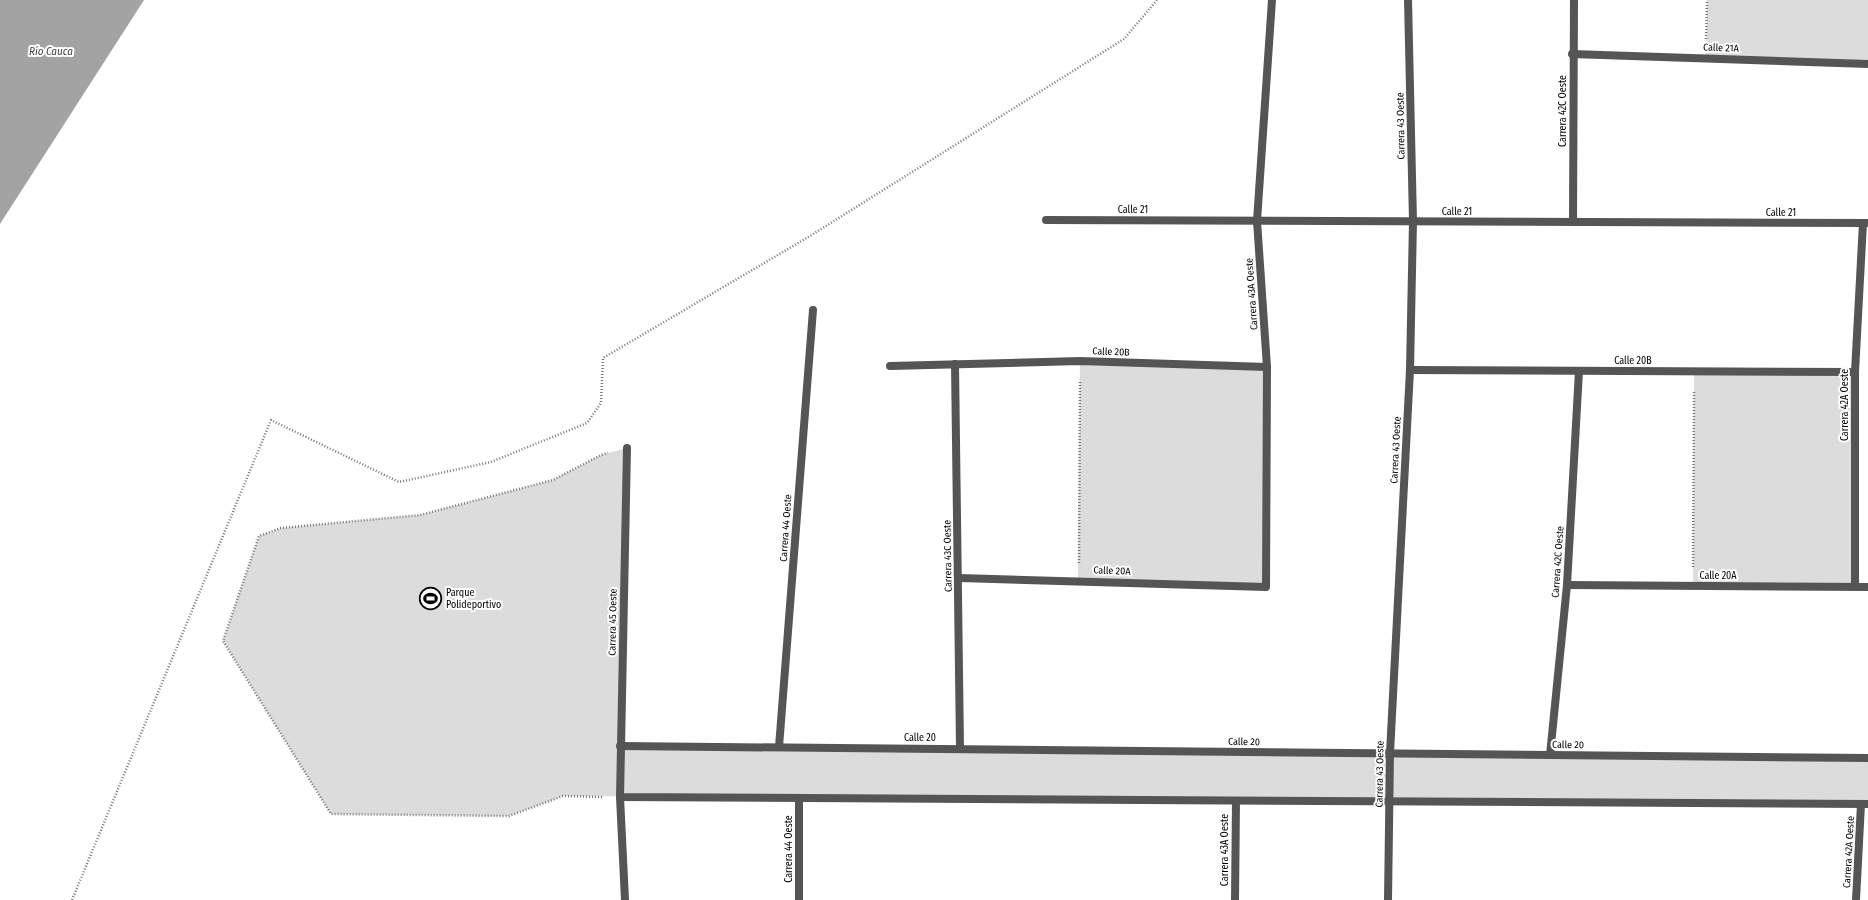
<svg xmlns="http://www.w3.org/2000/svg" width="1868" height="900" font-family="'Fira Sans Condensed',sans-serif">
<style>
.green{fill:#dcdcdc}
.water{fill:#a3a3a3}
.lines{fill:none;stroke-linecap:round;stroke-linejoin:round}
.path{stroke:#777;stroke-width:2.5;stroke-dasharray:1 2;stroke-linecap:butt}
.lane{stroke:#555;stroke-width:8}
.street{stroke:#555;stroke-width:8}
.labels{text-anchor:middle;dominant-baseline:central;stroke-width:4;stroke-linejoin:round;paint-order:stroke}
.street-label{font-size:10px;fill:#000;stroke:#fff}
.poi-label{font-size:10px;fill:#000;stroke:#fff;text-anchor:start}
.water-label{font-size:11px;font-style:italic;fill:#444;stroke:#fff}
</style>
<rect width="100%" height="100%" fill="#fff"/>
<g class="green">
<path d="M 1707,0 L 1868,0 L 1868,64 L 1706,58 Z"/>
<path d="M 1080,361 L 1267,367 L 1266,587 L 1078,580 Z"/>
<path d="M 1694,371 L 1855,372 L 1855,586 L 1693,586 Z"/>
<path d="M 627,448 L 620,746 L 1868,758 L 1868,804 L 563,796 L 509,816 L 331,814 L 223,641 L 259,536 L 281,528 L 420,515 L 553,480 L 601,455 Z"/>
</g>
<path class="water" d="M 0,0 L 144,0 L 0,224 Z"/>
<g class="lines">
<g class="path">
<path d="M 1706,39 L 1707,0"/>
<path d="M 1079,563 L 1080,380"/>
<path d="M 1693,567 L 1694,390"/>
<path d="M 602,797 L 563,796 L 509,816 L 331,814 L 223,641 L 259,536 L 281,528 L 420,515 L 553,480 L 601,455 L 608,453"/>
<path d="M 72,900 L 271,420 L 399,482 L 491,462 L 587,423 L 601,403 L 603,358 L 810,236 L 1124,39 L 1157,0"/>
</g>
<path class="lane" d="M 620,797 L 625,900"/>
<g class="street">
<path d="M 1572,54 L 1868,64"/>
<path d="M 1046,220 L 1868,223"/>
<path d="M 1573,222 L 1574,0"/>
<path d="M 955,364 L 960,748"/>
<path d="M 890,366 L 1080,361 L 1267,367"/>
<path d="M 1410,370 L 1855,372"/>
<path d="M 627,448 L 620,797 L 1868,804"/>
<path d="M 959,578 L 1266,587 L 1267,367 L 1257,221 L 1272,0"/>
<path d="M 1567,585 L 1868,587"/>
<path d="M 1855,586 L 1855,372 L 1863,223"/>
<path d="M 620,746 L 1868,758"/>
<path d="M 779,747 L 813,310"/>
<path d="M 1550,755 L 1567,585 L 1579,371"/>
<path d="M 799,900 L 799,798"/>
<path d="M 1235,900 L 1236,801"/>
<path d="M 1388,900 L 1390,753 L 1410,370 L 1413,221 L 1408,0"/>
<path d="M 1856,900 L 1861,804"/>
</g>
</g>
<defs>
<symbol id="stadium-ring" viewBox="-11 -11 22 22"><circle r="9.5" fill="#fff" stroke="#000" stroke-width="1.5"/><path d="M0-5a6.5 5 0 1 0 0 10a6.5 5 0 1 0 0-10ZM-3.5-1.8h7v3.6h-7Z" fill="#000"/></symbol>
</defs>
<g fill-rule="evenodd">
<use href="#stadium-ring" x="418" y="586" width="25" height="25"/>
</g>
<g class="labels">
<g class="street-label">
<text transform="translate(1721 48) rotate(2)">Calle 21A</text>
<text transform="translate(1563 111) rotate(-90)">Carrera 42C Oeste</text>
<text transform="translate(1401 126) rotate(-91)">Carrera 43 Oeste</text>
<text x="1133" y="210">Calle 21</text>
<text x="1457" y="212">Calle 21</text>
<text x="1781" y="213">Calle 21</text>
<text transform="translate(1252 294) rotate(-94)">Carrera 43A Oeste</text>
<text transform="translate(1111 352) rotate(2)">Calle 20B</text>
<text x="1633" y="361">Calle 20B</text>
<text transform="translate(1845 405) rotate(-90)">Carrera 42A Oeste</text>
<text transform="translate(1396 450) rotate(-87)">Carrera 43 Oeste</text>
<text transform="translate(786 528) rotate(-86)">Carrera 44 Oeste</text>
<text transform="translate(948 556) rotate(-91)">Carrera 43C Oeste</text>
<text transform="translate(1558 562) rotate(-86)">Carrera 42C Oeste</text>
<text transform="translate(1112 571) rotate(2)">Calle 20A</text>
<text x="1718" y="576">Calle 20A</text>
<text transform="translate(613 622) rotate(-89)">Carrera 45 Oeste</text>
<text x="920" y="738">Calle 20</text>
<text transform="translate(1244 742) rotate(1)">Calle 20</text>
<text transform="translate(1568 745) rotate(1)">Calle 20</text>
<text transform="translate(1380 774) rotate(-89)">Carrera 43 Oeste</text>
<text transform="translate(789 849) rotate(-90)">Carrera 44 Oeste</text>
<text transform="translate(1225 850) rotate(-90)">Carrera 43A Oeste</text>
<text transform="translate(1849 852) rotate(-87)">Carrera 42A Oeste</text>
</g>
<g class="poi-label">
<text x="446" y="593">Parque<tspan x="446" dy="12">Polideportivo</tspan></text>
</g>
<g class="water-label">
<text x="51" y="51">Río Cauca</text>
</g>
</g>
</svg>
